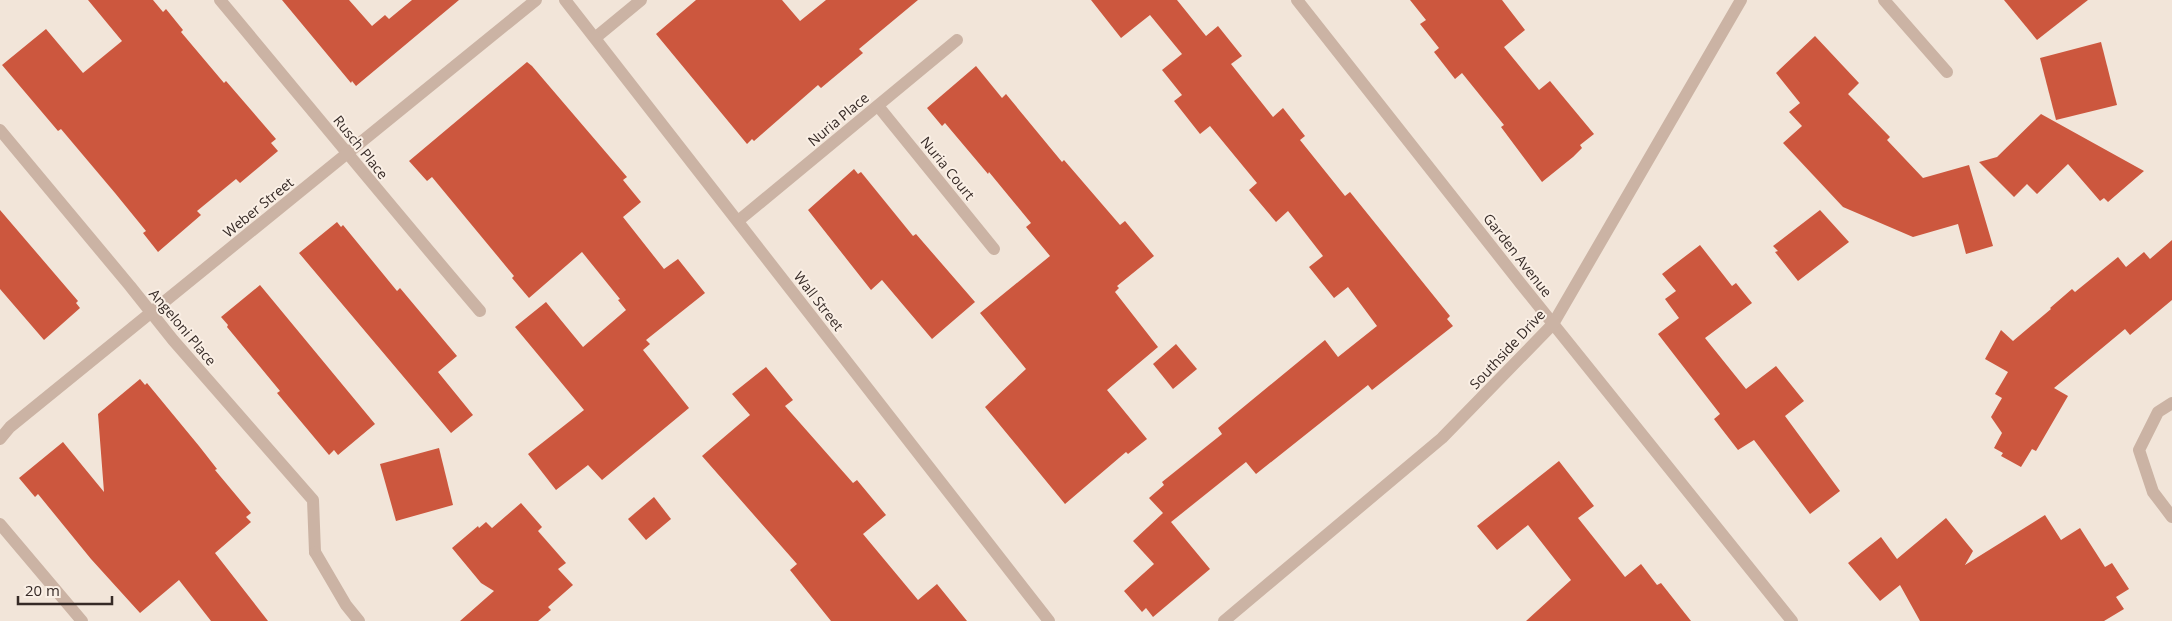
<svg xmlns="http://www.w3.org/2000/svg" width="2172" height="621" font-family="'Open Sans',sans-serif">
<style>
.building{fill:#cc573e}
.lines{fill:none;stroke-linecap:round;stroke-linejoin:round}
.service{stroke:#cbb3a4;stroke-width:12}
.minor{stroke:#cbb3a4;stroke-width:12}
.labels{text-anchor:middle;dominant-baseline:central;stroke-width:4;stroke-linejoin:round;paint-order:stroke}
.street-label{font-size:14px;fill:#362a26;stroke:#faefe5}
</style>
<rect width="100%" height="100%" fill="#f2e5d9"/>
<g class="building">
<path d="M 88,0 L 153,0 L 163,12 L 166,9 L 183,30 L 181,32 L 224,83 L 226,81 L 276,139 L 271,143 L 278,151 L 240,183 L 236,179 L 197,211 L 201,215 L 158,252 L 143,233 L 146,231 L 115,193 L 61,129 L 58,131 L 2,65 L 46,29 L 83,73 L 122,41 Z"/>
<path d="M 282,0 L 349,0 L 372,26 L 385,15 L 389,19 L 412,0 L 459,0 L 356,86 L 352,81 L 351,83 Z"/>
<path d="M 696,0 L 782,0 L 800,21 L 826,0 L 918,0 L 859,49 L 863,53 L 821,88 L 818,85 L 754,141 L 752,139 L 747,144 L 656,34 Z"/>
<path d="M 1091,0 L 1177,0 L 1206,36 L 1218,26 L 1242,56 L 1231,64 L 1273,117 L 1283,108 L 1305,136 L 1300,140 L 1345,196 L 1350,192 L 1450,316 L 1447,319 L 1453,326 L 1372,390 L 1368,385 L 1256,474 L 1246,462 L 1171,522 L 1210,569 L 1153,617 L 1146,608 L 1142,612 L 1124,591 L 1154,564 L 1133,541 L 1163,513 L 1149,498 L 1164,485 L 1162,482 L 1222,434 L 1218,428 L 1325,340 L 1338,357 L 1377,326 L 1348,287 L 1334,298 L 1309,267 L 1323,256 L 1288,211 L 1276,222 L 1249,190 L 1257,183 L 1210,126 L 1200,134 L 1174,101 L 1182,95 L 1162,70 L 1182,54 L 1150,15 L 1121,38 Z"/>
<path d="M 1410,0 L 1502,0 L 1525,30 L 1504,47 L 1539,90 L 1550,81 L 1594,134 L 1580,145 L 1582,148 L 1573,157 L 1542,182 L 1501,127 L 1504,125 L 1462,73 L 1455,79 L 1434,52 L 1439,48 L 1420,24 L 1426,20 Z"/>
<path d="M 2004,0 L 2088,0 L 2037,40 Z"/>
<path d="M 1815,36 L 1859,83 L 1848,94 L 1890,137 L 1887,140 L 1923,178 L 1969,165 L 1993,246 L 1966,254 L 1958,224 L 1913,237 L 1843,207 L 1783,143 L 1802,126 L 1789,112 L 1800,103 L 1776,73 Z"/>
<path d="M 2101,42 L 2117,105 L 2056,120 L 2040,58 Z"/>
<path d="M 527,62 L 532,66 L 627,177 L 623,180 L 641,202 L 623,217 L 664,269 L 678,259 L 705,293 L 646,340 L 650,344 L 643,350 L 689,408 L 602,480 L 588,465 L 556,490 L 528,454 L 584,410 L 515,327 L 546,302 L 583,347 L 626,310 L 618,300 L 620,299 L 582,252 L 529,298 L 512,278 L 514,276 L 432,177 L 427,181 L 409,161 Z"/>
<path d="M 976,66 L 1002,98 L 1006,94 L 1062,162 L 1064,160 L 1120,225 L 1125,221 L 1154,256 L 1117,286 L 1119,288 L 1115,292 L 1158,347 L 1107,390 L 1147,439 L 1128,454 L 1126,452 L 1065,504 L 985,407 L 1026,369 L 980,313 L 1050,256 L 1026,227 L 1031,223 L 989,172 L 988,174 L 945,123 L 942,126 L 927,108 Z"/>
<path d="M 2041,114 L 2144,171 L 2108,202 L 2104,198 L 2100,201 L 2068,164 L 2037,194 L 2027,184 L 2014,197 L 1979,162 L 1997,157 Z"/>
<path d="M 854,169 L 858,174 L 861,172 L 913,236 L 916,234 L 975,302 L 932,339 L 882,280 L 871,290 L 808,210 Z"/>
<path d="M 0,210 L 78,301 L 76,303 L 80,308 L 44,340 L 0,289 Z"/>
<path d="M 1820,210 L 1849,242 L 1798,281 L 1775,252 L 1778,251 L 1773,246 Z"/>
<path d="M 337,222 L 341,227 L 343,225 L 397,291 L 400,288 L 457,356 L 438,372 L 473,415 L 451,433 L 299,253 Z"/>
<path d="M 2172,240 L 2172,300 L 2130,335 L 2125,329 L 2054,388 L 2068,396 L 2036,451 L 2032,449 L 2021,467 L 2001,456 L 2003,453 L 1994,448 L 2002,433 L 1991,417 L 2002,398 L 1995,394 L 2008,372 L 1985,359 L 2001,330 L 2013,341 L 2051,309 L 2050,308 L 2072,289 L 2075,292 L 2118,257 L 2126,267 L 2144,252 L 2150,259 Z"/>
<path d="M 1700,245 L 1732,286 L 1736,283 L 1752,303 L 1705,338 L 1746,389 L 1776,366 L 1804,401 L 1785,416 L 1840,491 L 1810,514 L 1754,440 L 1738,450 L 1714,419 L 1720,414 L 1658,334 L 1679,318 L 1665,299 L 1676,291 L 1662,274 Z"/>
<path d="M 260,285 L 375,424 L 338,455 L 334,450 L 329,455 L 277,393 L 280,391 L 227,327 L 228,325 L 221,317 Z"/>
<path d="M 1176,344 L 1197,369 L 1173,389 L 1153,364 Z"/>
<path d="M 766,367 L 793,400 L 785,406 L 853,483 L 857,480 L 886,515 L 863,534 L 918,600 L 937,584 L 967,621 L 831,621 L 790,570 L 797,564 L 702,456 L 750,415 L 732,394 Z"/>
<path d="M 140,379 L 145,385 L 147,383 L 199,446 L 217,469 L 215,470 L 251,513 L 246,517 L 251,522 L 215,553 L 268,621 L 211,621 L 179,580 L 140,613 L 91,559 L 38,494 L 35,497 L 19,478 L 63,442 L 104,492 L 98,414 Z"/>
<path d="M 439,448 L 453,505 L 396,521 L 380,464 Z"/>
<path d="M 1559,461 L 1594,506 L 1578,518 L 1625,577 L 1641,564 L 1657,585 L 1661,583 L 1691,621 L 1526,621 L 1571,580 L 1528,525 L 1497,550 L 1477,526 Z"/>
<path d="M 654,497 L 671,519 L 646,540 L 628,519 Z"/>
<path d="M 521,503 L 542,527 L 538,531 L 566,563 L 558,569 L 573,585 L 548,607 L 551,610 L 538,621 L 460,621 L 494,591 L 481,583 L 452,548 L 478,526 L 479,528 L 486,522 L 492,528 Z"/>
<path d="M 2045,515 L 2061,540 L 2080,528 L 2105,567 L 2112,563 L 2129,589 L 2116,597 L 2124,609 L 2104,621 L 1920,621 L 1900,585 L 1880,601 L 1848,563 L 1881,537 L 1897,559 L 1946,518 L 1973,551 L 1965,565 Z"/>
</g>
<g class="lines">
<g class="service">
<path d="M 220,0 C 307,104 392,208 480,311"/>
<path d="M 595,38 L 641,0"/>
<path d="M 878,106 L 994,249"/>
<path d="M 0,130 L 130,286 L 173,340 L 313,500 L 315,552"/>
<path d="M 738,221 L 957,40"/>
<path d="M 0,524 L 82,621"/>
</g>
<g class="minor">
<path d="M 565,0 L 1049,621"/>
<path d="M 1297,0 L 1521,284 L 1792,621"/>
<path d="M 1884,0 L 1947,72"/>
<path d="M 2172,403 L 2158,412 L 2139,450 L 2153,492 L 2172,517"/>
<path d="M 0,439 L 10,427 L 536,0"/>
<path d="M 315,552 L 346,605 L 359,621"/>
<path d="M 1224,621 L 1442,438 L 1553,324 L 1741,0"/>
</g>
</g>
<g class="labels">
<g class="street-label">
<text transform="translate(838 119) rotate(-40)">Nuria Place</text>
<text transform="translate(361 147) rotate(51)">Rusch Place</text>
<text transform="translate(948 168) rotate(51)">Nuria Court</text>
<text transform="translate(258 207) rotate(-39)">Weber Street</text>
<text transform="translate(1518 255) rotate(52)">Garden Avenue</text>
<text transform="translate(819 301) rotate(52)">Wall Street</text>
<text transform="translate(183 327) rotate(50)">Angeloni Place</text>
<text transform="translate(1507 349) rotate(-47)">Southside Drive</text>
</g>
</g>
<path d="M18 596v8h94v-8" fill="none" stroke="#362a26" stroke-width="2.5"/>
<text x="25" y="596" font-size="15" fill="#362a26" stroke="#faefe5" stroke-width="4" paint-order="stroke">20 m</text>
</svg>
